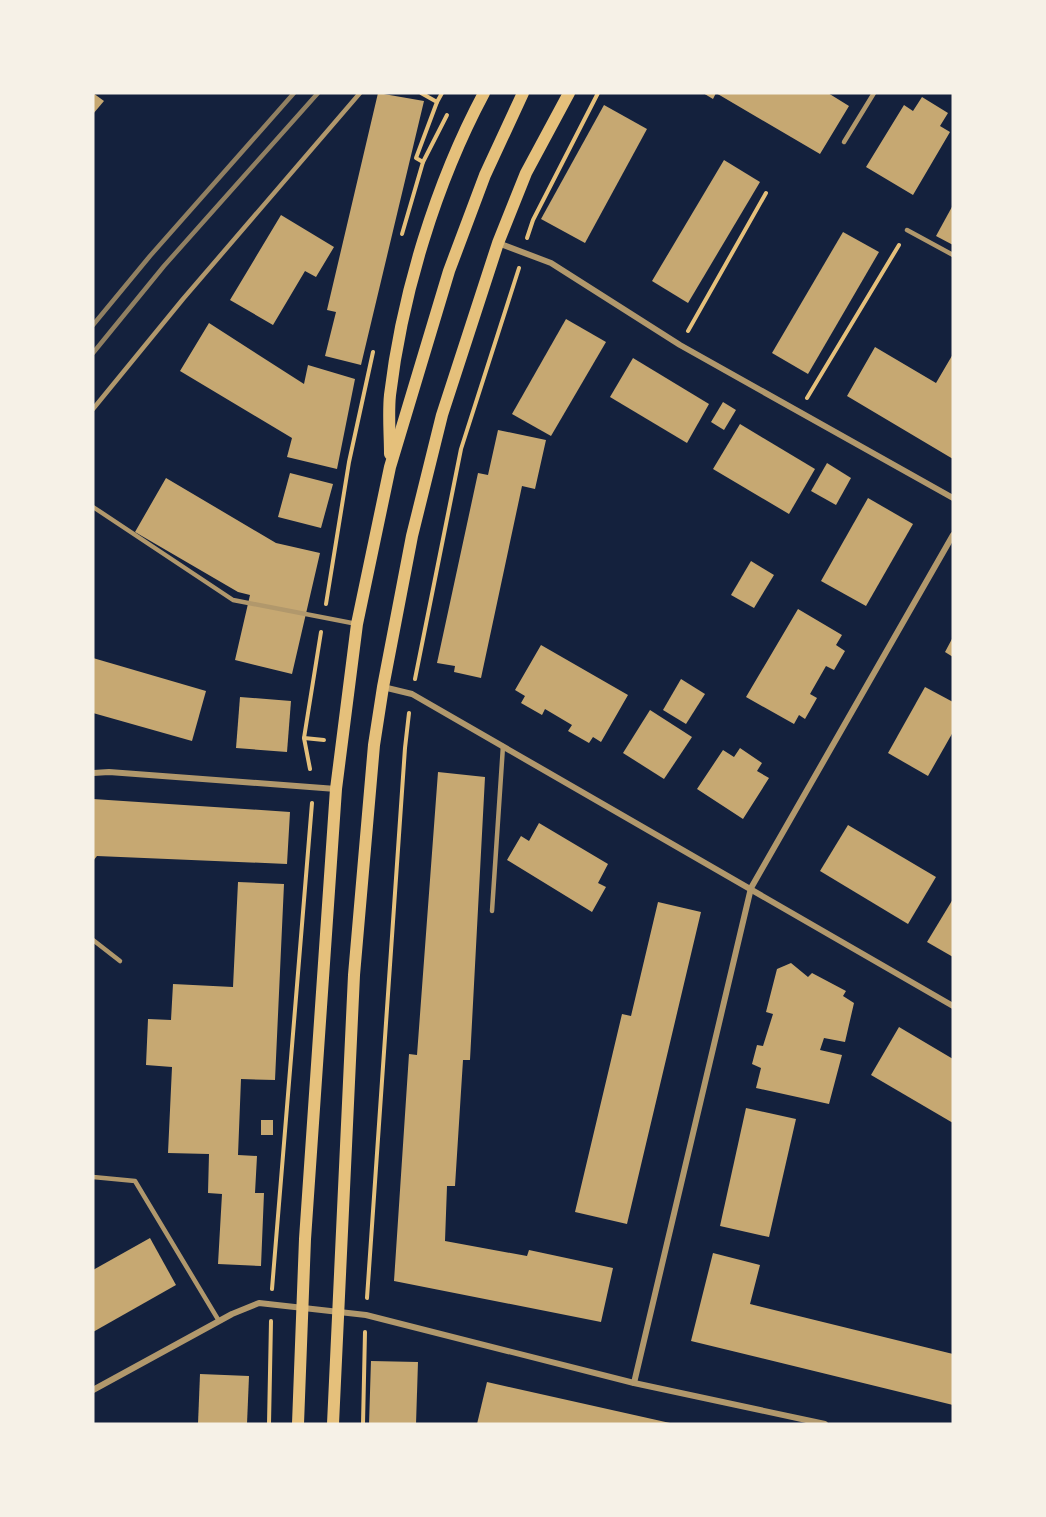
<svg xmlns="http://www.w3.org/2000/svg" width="1046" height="1517" font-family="'DejaVu Sans',sans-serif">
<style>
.building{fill:#c6a872}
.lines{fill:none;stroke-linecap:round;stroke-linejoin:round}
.path{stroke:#e5c07b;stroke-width:4}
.service{stroke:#b1986c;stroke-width:4.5}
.minor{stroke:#b1986c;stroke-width:6}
.secondary{stroke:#e5c07b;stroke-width:12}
.rail{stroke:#918062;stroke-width:4.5}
</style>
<rect width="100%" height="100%" fill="#14213d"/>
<g class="building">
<path d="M 93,93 L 104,101 L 93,114 Z"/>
<path d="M 378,93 L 424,101 L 361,365 L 325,356 L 336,312 L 327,310 Z"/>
<path d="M 703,93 L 828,93 L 849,106 L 820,154 L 716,93 L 713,99 Z"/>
<path d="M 922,97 L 948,113 L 940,126 L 950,132 L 913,195 L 866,167 L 904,105 L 913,111 Z"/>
<path d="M 604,105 L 647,129 L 585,243 L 541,219 Z"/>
<path d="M 724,160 L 760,182 L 688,303 L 652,281 Z"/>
<path d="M 953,205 L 953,245 L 936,236 Z"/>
<path d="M 281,215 L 334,247 L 316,277 L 305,271 L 273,325 L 230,300 Z"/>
<path d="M 843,232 L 879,252 L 808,374 L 772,353 Z"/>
<path d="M 566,319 L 606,342 L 551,436 L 512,414 Z"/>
<path d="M 209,323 L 304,384 L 308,365 L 355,379 L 337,469 L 287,457 L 292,438 L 180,371 Z"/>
<path d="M 875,347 L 936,383 L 953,354 L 953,459 L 847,396 Z"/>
<path d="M 633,358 L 709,404 L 687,443 L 610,397 Z"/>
<path d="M 723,402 L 736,410 L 724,430 L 711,422 Z"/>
<path d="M 740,424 L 815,469 L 789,514 L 713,469 Z"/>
<path d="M 498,430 L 546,440 L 535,489 L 522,486 L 481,678 L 454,672 L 455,666 L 437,663 L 478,473 L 488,475 Z"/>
<path d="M 827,463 L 851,478 L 836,505 L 811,491 Z"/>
<path d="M 290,473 L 333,484 L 321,528 L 278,517 Z"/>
<path d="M 166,478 L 276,543 L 320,553 L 292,674 L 235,660 L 250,595 L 238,592 L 135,532 Z"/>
<path d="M 868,498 L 913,524 L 866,606 L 821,581 Z"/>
<path d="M 751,561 L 774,575 L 754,608 L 731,595 Z"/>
<path d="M 798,609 L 842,635 L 836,645 L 845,651 L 834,670 L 826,666 L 810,694 L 817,698 L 805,719 L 799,715 L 794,724 L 746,697 Z"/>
<path d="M 953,637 L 953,657 L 945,652 Z"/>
<path d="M 541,645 L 628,695 L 601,742 L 593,737 L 589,743 L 568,731 L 572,725 L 545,709 L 542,715 L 521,703 L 525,696 L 515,690 Z"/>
<path d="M 93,658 L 206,691 L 192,741 L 93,713 Z"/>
<path d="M 681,679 L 705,694 L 686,724 L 663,710 Z"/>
<path d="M 925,687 L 953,702 L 953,732 L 928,776 L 888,753 Z"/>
<path d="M 240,697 L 291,701 L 287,752 L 236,748 Z"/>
<path d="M 650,710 L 692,737 L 664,779 L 623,753 Z"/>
<path d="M 740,748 L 762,763 L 757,771 L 769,778 L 743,819 L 697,789 L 723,750 L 734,757 Z"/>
<path d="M 438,772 L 485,777 L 470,1060 L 463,1060 L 455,1186 L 447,1186 L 445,1241 L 527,1256 L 529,1250 L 613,1268 L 601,1322 L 394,1281 L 409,1054 L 417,1055 Z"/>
<path d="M 93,799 L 290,812 L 287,864 L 97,856 L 93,861 Z"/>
<path d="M 539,823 L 608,864 L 598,883 L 606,887 L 592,912 L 507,860 L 521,836 L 529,841 Z"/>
<path d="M 848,825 L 936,877 L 908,924 L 820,871 Z"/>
<path d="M 238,882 L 284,884 L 275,1080 L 241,1079 L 238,1155 L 257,1156 L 255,1193 L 264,1193 L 261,1266 L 218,1264 L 222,1194 L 208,1193 L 209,1154 L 168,1153 L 172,1067 L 146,1065 L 148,1019 L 171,1020 L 173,984 L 233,987 Z"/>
<path d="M 953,899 L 953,957 L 927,942 Z"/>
<path d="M 658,902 L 701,912 L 627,1224 L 575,1212 L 622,1014 L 631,1016 Z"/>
<path d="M 791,963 L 808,977 L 812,973 L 846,991 L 843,996 L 854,1003 L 845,1042 L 824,1038 L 820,1050 L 842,1055 L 829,1104 L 756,1088 L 761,1068 L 752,1064 L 757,1045 L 763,1046 L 773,1014 L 766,1012 L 777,969 Z"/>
<path d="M 899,1027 L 953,1059 L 953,1123 L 871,1075 Z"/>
<path d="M 746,1108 L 796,1119 L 769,1237 L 720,1226 Z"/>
<rect x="261" y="1120" width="12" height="15"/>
<path d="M 150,1238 L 176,1285 L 93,1332 L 93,1270 Z"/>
<path d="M 713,1253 L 760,1265 L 750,1304 L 953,1354 L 953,1405 L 691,1341 Z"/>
<path d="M 371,1361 L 418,1362 L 416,1424 L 369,1424 Z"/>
<path d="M 200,1374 L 249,1376 L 247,1424 L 198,1424 Z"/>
<path d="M 487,1382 L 670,1423 L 669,1424 L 477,1424 Z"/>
</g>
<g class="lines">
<g class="path">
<path d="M 421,93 L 437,102 L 416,158 L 423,162"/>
<path d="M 437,102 L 442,93"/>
<path d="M 402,234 L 423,162 L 447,115"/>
<path d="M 527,238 L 533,220 L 598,93"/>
<path d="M 688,331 L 766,193"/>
<path d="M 807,398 L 899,245"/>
<path d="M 326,604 L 349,462 L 373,352"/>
<path d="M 415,679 L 461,449 L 519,268"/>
<path d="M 304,738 L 324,740"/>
<path d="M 310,769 L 304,738 L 321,632"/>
<path d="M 272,1289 L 312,803"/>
<path d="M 367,1298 L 405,748 L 409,713"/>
<path d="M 269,1424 L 271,1321"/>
<path d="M 363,1424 L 365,1332"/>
</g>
<g class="service">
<path d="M 844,142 L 874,93"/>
<path d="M 907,230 L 953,255"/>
<path d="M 93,409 L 183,299 L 360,93"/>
<path d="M 93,507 L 233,600 L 357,624"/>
<path d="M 492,911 L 503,746"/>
<path d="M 93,940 L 120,961"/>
<path d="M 93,1177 L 135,1181 L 219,1321"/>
</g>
<g class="minor">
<path d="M 498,243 L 551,263 L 680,345 L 953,498"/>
<path d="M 383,687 L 412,694 L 953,1006"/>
<path d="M 93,773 L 109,772 L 336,789"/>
<path d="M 634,1383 L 751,888 L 953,535"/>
<path d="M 93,1390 L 232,1314 L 259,1303 L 366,1315 L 634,1383 L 825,1424"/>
</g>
<g class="secondary">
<path d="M 390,454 C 390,435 388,414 390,395 C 402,294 436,183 484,93"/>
<path d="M 298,1424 L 305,1239 L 336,789 L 357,624 L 390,467 L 449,271 L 485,175 L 523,93"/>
<path d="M 333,1424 L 354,975 L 374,745 L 383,687 L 412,536 L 442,415 L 498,243 L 526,173 L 569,93"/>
</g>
<g class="rail">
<path d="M 93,325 L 150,256 L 294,93"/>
<path d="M 93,353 L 164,266 L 318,93"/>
</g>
</g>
<rect width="1046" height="1517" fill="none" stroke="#f6f1e7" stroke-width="189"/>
</svg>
